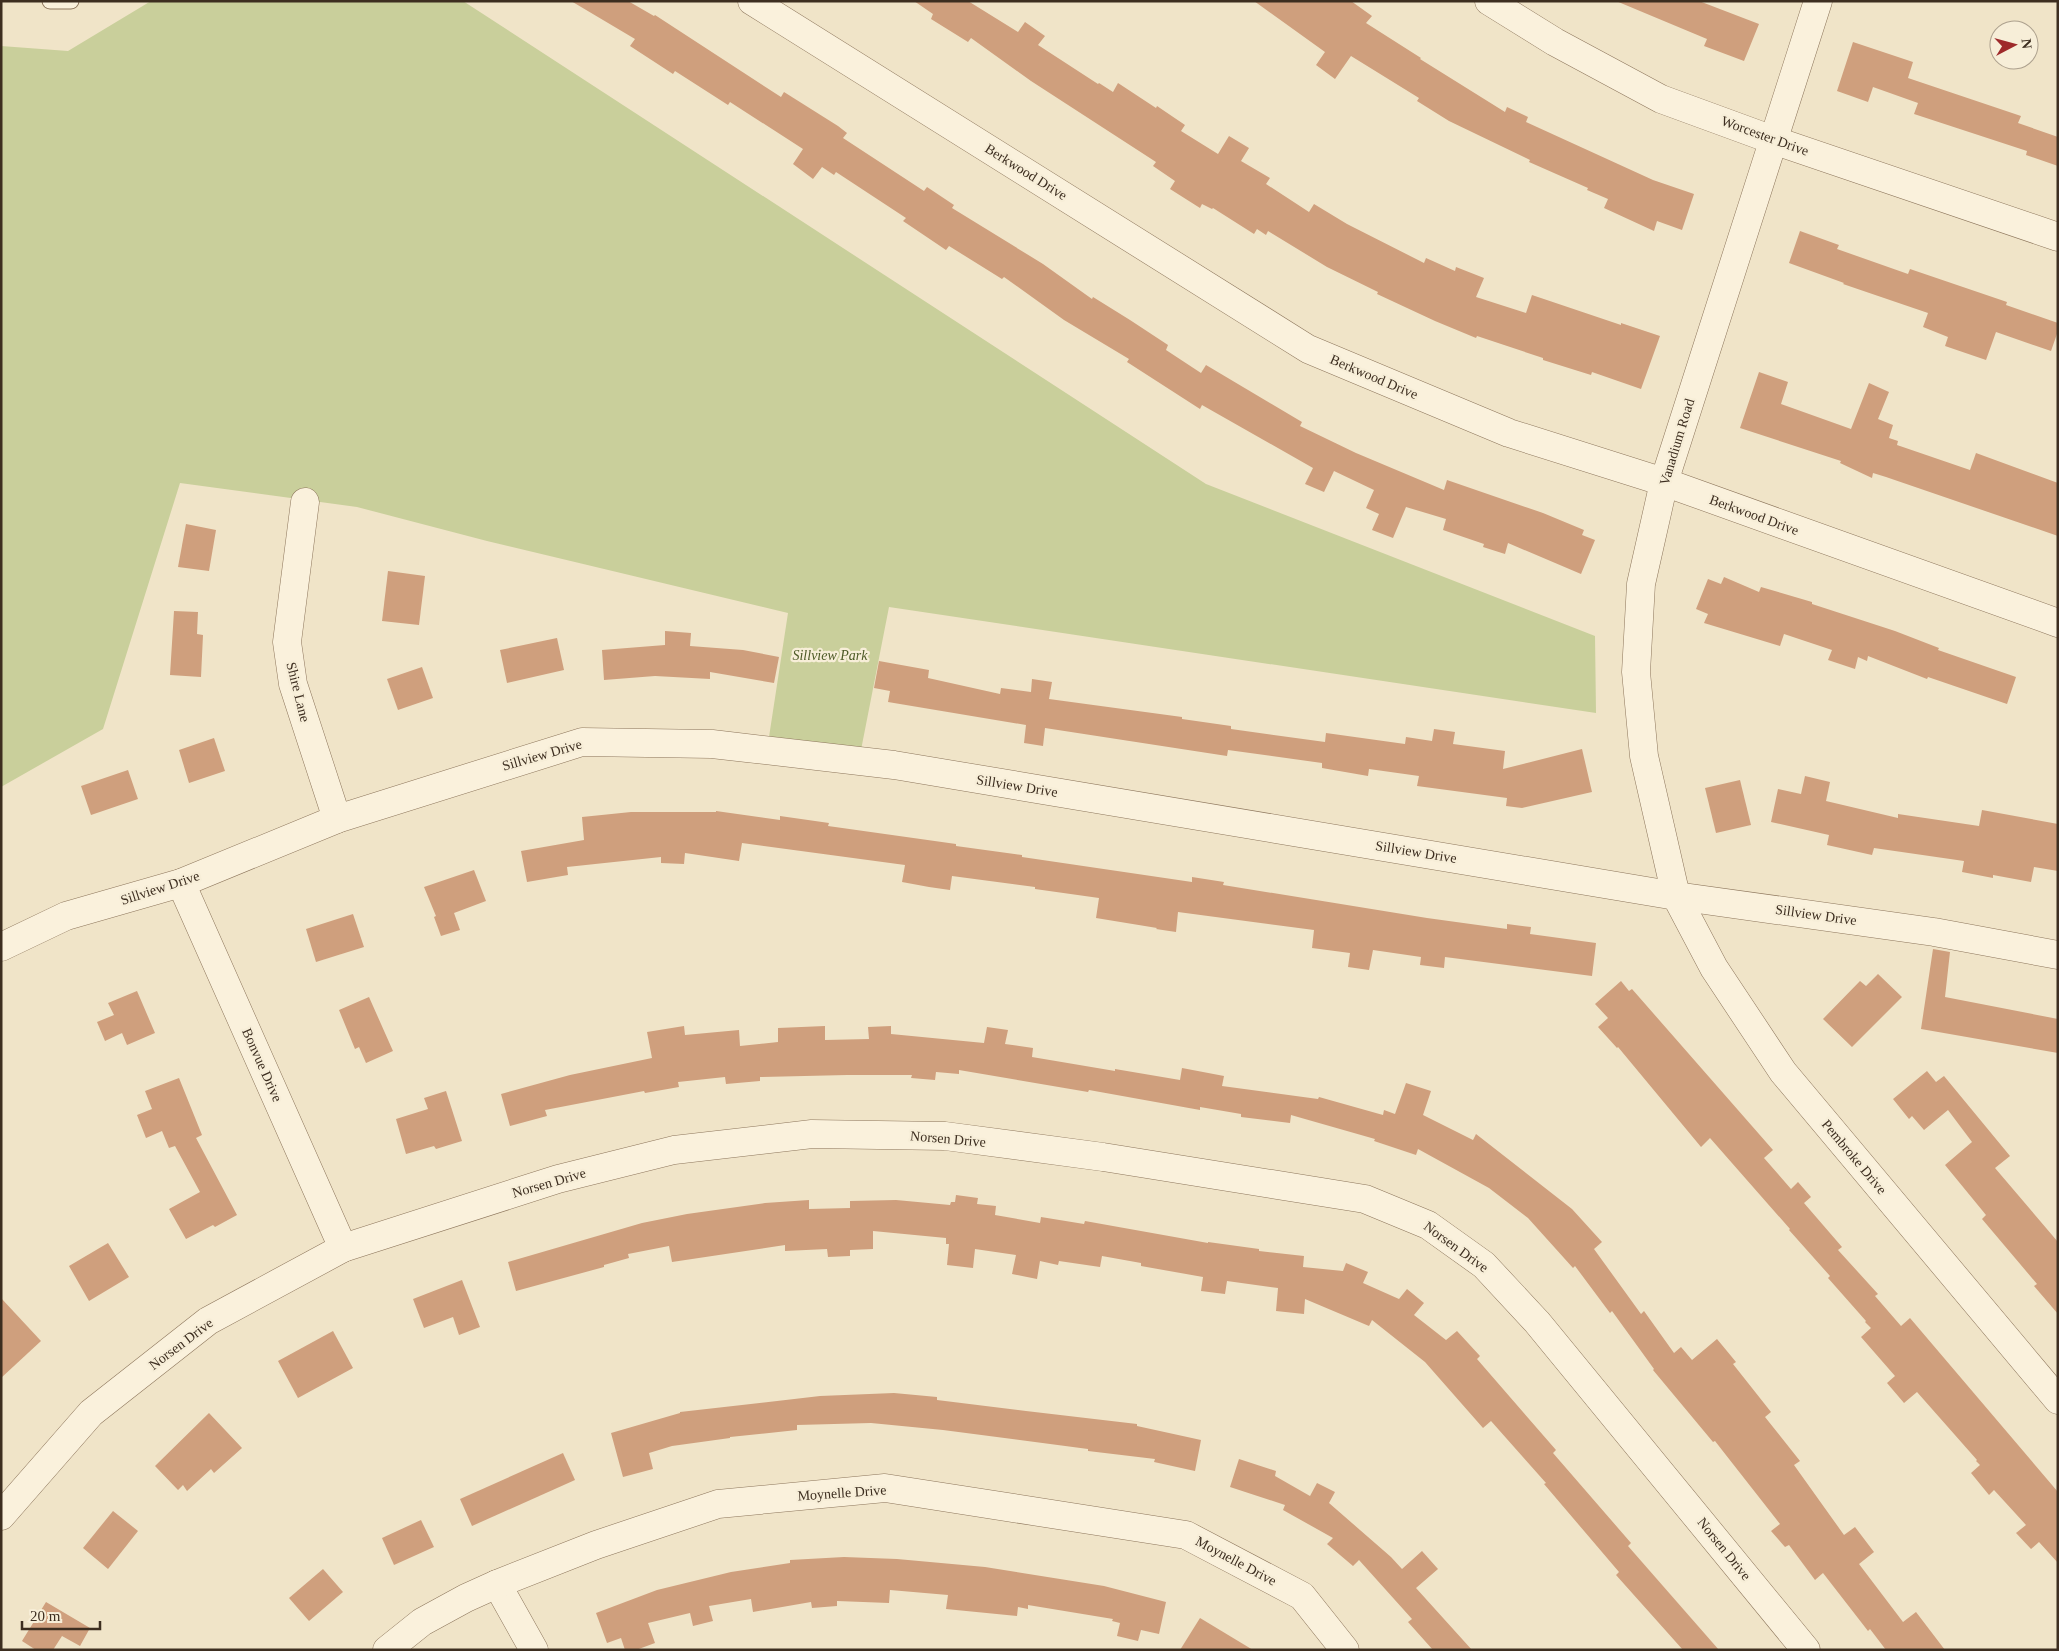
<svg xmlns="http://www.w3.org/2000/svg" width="2059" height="1651" font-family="'Times New Roman',serif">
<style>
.green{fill:#c9cf9b}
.building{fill:#cf9f7d}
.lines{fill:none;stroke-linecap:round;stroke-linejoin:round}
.service-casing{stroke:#8d765c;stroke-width:17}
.minor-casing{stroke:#8d765c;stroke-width:29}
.service{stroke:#faf1dc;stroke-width:15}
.minor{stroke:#faf1dc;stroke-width:28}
.labels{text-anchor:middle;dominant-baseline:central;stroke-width:4.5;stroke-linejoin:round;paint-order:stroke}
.street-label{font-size:14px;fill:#3d2e20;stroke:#f7eed8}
.park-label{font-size:14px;font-style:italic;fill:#4d5a26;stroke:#f7eed8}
</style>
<rect width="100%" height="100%" fill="#f0e4c8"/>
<path class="green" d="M 151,1 L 463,1 L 1206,484 L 1595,636 L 1596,713 L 889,607 L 861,750 L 769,737 L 788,613 L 487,541 L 357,507 L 180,483 L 103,729 L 1,787 L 1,46 L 68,51 Z"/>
<g class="building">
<path d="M 571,1 L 628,1 L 654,16 L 655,15 L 781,97 L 784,92 L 838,126 L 847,133 L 843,138 L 924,191 L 927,187 L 954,205 L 952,208 L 1043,264 L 1092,299 L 1093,297 L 1130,320 L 1168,345 L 1166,350 L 1201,373 L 1206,365 L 1302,422 L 1300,426 L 1356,453 L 1444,490 L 1447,480 L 1543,513 L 1584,530 L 1582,535 L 1595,540 L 1581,574 L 1508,543 L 1505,554 L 1483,547 L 1484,544 L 1443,530 L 1446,519 L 1406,507 L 1393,538 L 1372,530 L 1379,514 L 1366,508 L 1374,490 L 1334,471 L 1324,492 L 1305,484 L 1313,468 L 1202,405 L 1200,409 L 1127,362 L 1129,359 L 1064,320 L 1004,277 L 1002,279 L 949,246 L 946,250 L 903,221 L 906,218 L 836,172 L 834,175 L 822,167 L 813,179 L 793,164 L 803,149 L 730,102 L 728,105 L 675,71 L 673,74 L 630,46 L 635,39 Z"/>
<path d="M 914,1 L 968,1 L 1018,32 L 1025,22 L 1045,36 L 1038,45 L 1098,84 L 1099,83 L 1113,92 L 1118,83 L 1156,108 L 1157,106 L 1185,125 L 1181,131 L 1218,154 L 1229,136 L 1249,148 L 1241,161 L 1270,178 L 1266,184 L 1309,212 L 1314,204 L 1347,224 L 1424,263 L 1426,258 L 1455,271 L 1456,267 L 1484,278 L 1476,297 L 1526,313 L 1532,295 L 1621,325 L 1621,323 L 1660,336 L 1641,389 L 1592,372 L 1591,375 L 1543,360 L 1543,358 L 1477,336 L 1476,338 L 1435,321 L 1377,294 L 1378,292 L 1327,267 L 1268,231 L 1266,235 L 1257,229 L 1254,234 L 1213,208 L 1212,209 L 1202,204 L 1200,208 L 1170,189 L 1175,181 L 1153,166 L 1156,162 L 1031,81 L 971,38 L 968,42 L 931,19 L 933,14 Z"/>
<path d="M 1254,1 L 1351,1 L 1372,16 L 1366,23 L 1421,58 L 1420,59 L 1505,112 L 1507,107 L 1528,117 L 1526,122 L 1653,180 L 1694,194 L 1682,230 L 1657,221 L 1654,231 L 1604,208 L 1608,199 L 1587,190 L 1588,188 L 1529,162 L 1530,160 L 1449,121 L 1417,101 L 1419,98 L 1351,56 L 1335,79 L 1316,65 L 1325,52 Z"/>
<path d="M 1616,1 L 1699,1 L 1759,24 L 1744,61 L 1704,46 L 1707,39 Z"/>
<path d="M 1853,42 L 1913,62 L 1908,78 L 2021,116 L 2018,123 L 2058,137 L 2058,166 L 2026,155 L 2027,151 L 1914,114 L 1918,103 L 1873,87 L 1868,102 L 1837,91 Z"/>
<path d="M 1800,231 L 1839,245 L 1837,249 L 1908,274 L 1910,269 L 2007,302 L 2006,305 L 2058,323 L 2058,331 L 2051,351 L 1996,332 L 1986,360 L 1945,346 L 1948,337 L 1923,327 L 1928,313 L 1843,284 L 1844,283 L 1789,263 Z"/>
<path d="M 1759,372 L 1788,382 L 1781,404 L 1851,429 L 1869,383 L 1889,392 L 1878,419 L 1893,425 L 1889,438 L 1898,441 L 1897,445 L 1970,470 L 1976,453 L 2058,483 L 2058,536 L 1886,477 L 1873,473 L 1872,478 L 1840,463 L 1841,461 L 1740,428 Z"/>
<path d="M 186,524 L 216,530 L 209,571 L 178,567 Z"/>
<path d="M 388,571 L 425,576 L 419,625 L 382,621 Z"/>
<path d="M 1724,577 L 1759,592 L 1761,587 L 1812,602 L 1812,604 L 1895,631 L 1939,648 L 1938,650 L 2016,677 L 2007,704 L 1928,677 L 1927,679 L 1868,656 L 1867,661 L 1858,657 L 1855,669 L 1828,660 L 1832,650 L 1784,634 L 1780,646 L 1704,623 L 1708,614 L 1696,609 L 1708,579 L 1721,584 Z"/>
<path d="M 174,611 L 198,612 L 197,634 L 203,635 L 201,677 L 170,675 Z"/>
<path d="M 665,631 L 691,633 L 690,646 L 743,650 L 779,657 L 774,683 L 710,672 L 710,679 L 655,676 L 604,680 L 602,650 L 665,645 Z"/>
<path d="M 557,638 L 564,670 L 507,683 L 500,650 Z"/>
<path d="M 879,661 L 929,670 L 928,678 L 1000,694 L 1001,688 L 1031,692 L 1032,679 L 1052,682 L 1049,699 L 1182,717 L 1182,719 L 1231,726 L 1231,729 L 1325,742 L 1326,733 L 1405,744 L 1406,737 L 1432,741 L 1434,729 L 1455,732 L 1453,744 L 1505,751 L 1503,769 L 1582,749 L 1592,792 L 1522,808 L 1506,806 L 1507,798 L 1417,786 L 1419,776 L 1369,769 L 1368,776 L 1322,768 L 1322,763 L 1228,750 L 1227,756 L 1045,728 L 1043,746 L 1024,743 L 1026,725 L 888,702 L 890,691 L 874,688 Z"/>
<path d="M 422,667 L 433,698 L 398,710 L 387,679 Z"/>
<path d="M 214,738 L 225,771 L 189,783 L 179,750 Z"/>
<path d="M 128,770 L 138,799 L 91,815 L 81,786 Z"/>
<path d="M 1805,776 L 1830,782 L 1826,801 L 1898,818 L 1898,814 L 1979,826 L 1982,810 L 2058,824 L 2058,871 L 2034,867 L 2031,882 L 1993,875 L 1993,878 L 1962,872 L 1964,861 L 1874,848 L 1872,855 L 1827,845 L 1829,835 L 1771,822 L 1778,789 L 1801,794 Z"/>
<path d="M 1740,780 L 1751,825 L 1716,833 L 1705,788 Z"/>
<path d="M 716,811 L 780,820 L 780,816 L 829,823 L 828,826 L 956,844 L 956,846 L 1022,855 L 1022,857 L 1192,882 L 1192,877 L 1224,882 L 1223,885 L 1427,918 L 1507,929 L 1507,924 L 1531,927 L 1530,934 L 1596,943 L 1592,976 L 1445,957 L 1444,968 L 1420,965 L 1421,957 L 1373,950 L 1369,970 L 1348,967 L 1350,953 L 1312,948 L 1314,930 L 1178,912 L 1176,932 L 1156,929 L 1157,928 L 1096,918 L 1099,898 L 1035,889 L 1035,887 L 952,876 L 950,890 L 929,887 L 902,882 L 905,865 L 742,843 L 739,861 L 685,853 L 684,864 L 661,863 L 661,857 L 567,867 L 568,875 L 527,882 L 521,851 L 584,840 L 582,817 L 631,812 L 716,812 Z"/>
<path d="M 474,870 L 486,901 L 454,913 L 460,930 L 441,936 L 434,917 L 436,916 L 424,887 Z"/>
<path d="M 353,914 L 364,947 L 316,962 L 306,929 Z"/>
<path d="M 1933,949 L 1950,952 L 1945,997 L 2058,1019 L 2058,1053 L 1921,1029 Z"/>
<path d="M 1878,974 L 1902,997 L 1852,1047 L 1823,1019 L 1860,981 L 1866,986 Z"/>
<path d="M 1621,981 L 1629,991 L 1632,989 L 1773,1150 L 1764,1158 L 1791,1189 L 1798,1182 L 1811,1197 L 1804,1203 L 1842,1247 L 1838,1250 L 1878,1294 L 1875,1296 L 1901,1326 L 1910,1318 L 2058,1492 L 2058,1563 L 2039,1542 L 2031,1549 L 2016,1533 L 2026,1525 L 1994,1490 L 1989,1495 L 1971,1473 L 1980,1465 L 1976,1461 L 1977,1460 L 1917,1392 L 1904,1403 L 1887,1383 L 1895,1376 L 1861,1337 L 1871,1328 L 1865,1322 L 1866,1321 L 1828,1278 L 1830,1276 L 1789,1230 L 1790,1229 L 1710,1138 L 1701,1147 L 1618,1047 L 1617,1048 L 1598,1027 L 1608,1018 L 1595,1004 Z"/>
<path d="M 137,991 L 155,1033 L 127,1045 L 122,1033 L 105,1041 L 97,1022 L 114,1015 L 108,1003 Z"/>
<path d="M 369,997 L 393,1051 L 366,1063 L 359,1047 L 355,1049 L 339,1010 Z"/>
<path d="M 684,1026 L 685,1035 L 739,1030 L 740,1046 L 778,1042 L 778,1028 L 825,1026 L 825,1040 L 869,1039 L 868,1027 L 891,1026 L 891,1034 L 984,1043 L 987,1027 L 1008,1030 L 1005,1044 L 1033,1048 L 1032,1057 L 1115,1071 L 1115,1069 L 1180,1080 L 1182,1068 L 1224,1076 L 1222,1086 L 1318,1099 L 1319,1097 L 1383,1115 L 1384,1110 L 1395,1114 L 1406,1083 L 1431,1091 L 1423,1115 L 1473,1140 L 1476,1134 L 1572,1209 L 1602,1242 L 1594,1249 L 1641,1314 L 1644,1311 L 1674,1353 L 1681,1347 L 1692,1360 L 1717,1339 L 1736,1362 L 1733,1364 L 1771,1412 L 1765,1417 L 1800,1461 L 1794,1465 L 1844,1535 L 1855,1527 L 1874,1552 L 1859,1564 L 1903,1622 L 1916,1612 L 1945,1650 L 1886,1650 L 1870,1629 L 1868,1631 L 1823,1573 L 1815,1580 L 1789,1545 L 1785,1547 L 1771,1531 L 1780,1524 L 1722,1450 L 1715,1441 L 1713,1442 L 1653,1370 L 1654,1369 L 1612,1311 L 1610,1313 L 1575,1266 L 1573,1268 L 1528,1218 L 1489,1188 L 1418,1149 L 1416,1155 L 1374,1141 L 1375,1139 L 1291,1115 L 1290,1123 L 1241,1117 L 1241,1114 L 1200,1107 L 1200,1110 L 1089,1090 L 1088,1092 L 959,1070 L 959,1074 L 936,1072 L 935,1080 L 911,1078 L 912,1075 L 847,1075 L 760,1077 L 760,1081 L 726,1084 L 725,1077 L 678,1082 L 679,1087 L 645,1093 L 644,1091 L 545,1110 L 547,1116 L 510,1126 L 501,1094 L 570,1075 L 652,1058 L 647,1032 Z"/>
<path d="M 1927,1071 L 1936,1082 L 1944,1076 L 2010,1156 L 1995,1168 L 2058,1242 L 2058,1314 L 2034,1286 L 2037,1284 L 1982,1219 L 1986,1215 L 1945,1165 L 1972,1142 L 1948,1110 L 1924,1130 L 1912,1116 L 1909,1119 L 1893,1099 Z"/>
<path d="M 179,1078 L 202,1135 L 196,1138 L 237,1215 L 215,1227 L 213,1225 L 186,1239 L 169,1209 L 200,1192 L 175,1146 L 169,1148 L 162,1131 L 146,1138 L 137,1115 L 152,1109 L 145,1091 Z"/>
<path d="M 446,1091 L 462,1141 L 436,1149 L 434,1146 L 406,1154 L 396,1119 L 428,1109 L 424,1098 Z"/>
<path d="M 956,1195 L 978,1198 L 977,1204 L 996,1206 L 995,1215 L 1040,1223 L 1041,1217 L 1084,1224 L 1085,1221 L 1208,1243 L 1208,1242 L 1259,1249 L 1259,1251 L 1304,1256 L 1303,1267 L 1343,1271 L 1346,1263 L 1368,1272 L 1363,1283 L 1399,1299 L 1407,1289 L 1424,1303 L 1414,1315 L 1446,1340 L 1457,1331 L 1480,1356 L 1477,1359 L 1556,1450 L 1553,1453 L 1631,1543 L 1628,1546 L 1719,1650 L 1683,1650 L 1616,1575 L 1619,1572 L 1544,1484 L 1546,1483 L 1491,1421 L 1483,1428 L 1425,1362 L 1372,1320 L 1369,1326 L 1305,1299 L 1304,1314 L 1276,1311 L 1278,1288 L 1227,1281 L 1225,1294 L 1201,1291 L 1203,1277 L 1141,1266 L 1141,1263 L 1102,1256 L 1100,1267 L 1059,1261 L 1058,1265 L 1040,1261 L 1037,1279 L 1012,1274 L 1016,1255 L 975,1249 L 973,1268 L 947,1265 L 949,1244 L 946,1244 L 946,1238 L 873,1231 L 873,1249 L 850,1250 L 850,1256 L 828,1257 L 827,1249 L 785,1251 L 785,1245 L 672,1262 L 669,1246 L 628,1254 L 629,1258 L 604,1265 L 604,1267 L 516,1291 L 508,1262 L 642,1223 L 687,1214 L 765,1203 L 809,1200 L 809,1209 L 850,1208 L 850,1201 L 896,1200 L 950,1205 L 951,1202 L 955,1202 Z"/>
<path d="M 108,1243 L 129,1277 L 89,1301 L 69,1266 Z"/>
<path d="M 462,1280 L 480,1327 L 459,1335 L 453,1317 L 424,1328 L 413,1299 Z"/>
<path d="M 1,1298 L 41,1341 L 1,1378 Z"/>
<path d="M 333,1331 L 353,1368 L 298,1398 L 278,1361 Z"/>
<path d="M 894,1393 L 937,1397 L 937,1400 L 1026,1411 L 1137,1424 L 1137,1426 L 1201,1440 L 1195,1471 L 1154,1462 L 1155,1459 L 1088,1451 L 1088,1449 L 943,1430 L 871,1423 L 797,1425 L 797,1430 L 730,1437 L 730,1438 L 672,1446 L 649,1453 L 653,1469 L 623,1477 L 611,1433 L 680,1413 L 680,1412 L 820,1396 Z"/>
<path d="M 209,1413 L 242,1448 L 214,1473 L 211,1469 L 187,1491 L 183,1485 L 178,1490 L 155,1466 Z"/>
<path d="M 563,1453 L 575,1480 L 472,1526 L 460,1499 Z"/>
<path d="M 1239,1459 L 1276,1471 L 1275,1476 L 1310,1496 L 1317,1483 L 1335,1492 L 1329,1503 L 1391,1557 L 1402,1569 L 1422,1551 L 1438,1569 L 1416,1588 L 1472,1650 L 1433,1650 L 1408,1622 L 1412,1619 L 1359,1560 L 1353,1566 L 1327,1544 L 1333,1538 L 1283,1510 L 1285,1505 L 1230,1487 Z"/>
<path d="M 113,1511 L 138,1531 L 108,1569 L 83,1548 Z"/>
<path d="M 421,1520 L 434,1547 L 394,1565 L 382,1538 Z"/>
<path d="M 844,1557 L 897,1559 L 985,1567 L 1104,1586 L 1166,1602 L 1159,1634 L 1141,1630 L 1138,1641 L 1117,1636 L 1120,1623 L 1112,1621 L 1113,1619 L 1028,1605 L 1028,1609 L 1018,1607 L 1017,1616 L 946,1609 L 948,1595 L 890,1590 L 889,1603 L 837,1601 L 837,1606 L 812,1608 L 811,1602 L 753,1612 L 751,1599 L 709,1606 L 713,1621 L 693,1626 L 690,1613 L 648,1623 L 655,1643 L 636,1650 L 625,1650 L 621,1638 L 607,1643 L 596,1613 L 657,1590 L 731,1572 L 790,1563 L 790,1560 Z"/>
<path d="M 323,1569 L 343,1592 L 309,1621 L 289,1598 Z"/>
<path d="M 46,1602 L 90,1628 L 80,1646 L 62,1636 L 53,1650 L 36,1650 L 22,1641 Z"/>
<path d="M 1200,1618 L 1253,1650 L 1180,1650 Z"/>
</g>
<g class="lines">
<defs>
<path id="service" d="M 50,1 L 71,1"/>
<g id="minor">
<path d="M 752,1 L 1308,349 L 1509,433 L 1664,482 L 2058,623"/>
<path d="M 1489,1 L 1555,42 L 1661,99 L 1773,140 L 2058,237"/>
<path d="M 1818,1 L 1664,482 L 1641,584 L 1636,672 L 1644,756 L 1676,896 L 1714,968 L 1783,1072 L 2058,1400"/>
<path d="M 305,502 L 287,642 L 293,684 L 337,819"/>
<path d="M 181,883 L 343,1248"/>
<path d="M 1,947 L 66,916 L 181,883 L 337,819 L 582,742 L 712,744 L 894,765 L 1676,896 L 1934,932 L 2058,955"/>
<path d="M 1,1516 L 91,1413 L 208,1321 L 343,1248 L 558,1179 L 674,1150 L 812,1134 L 945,1136 L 1103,1157 L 1365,1199 L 1428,1225 L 1484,1265 L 1537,1322 L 1806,1650"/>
<path d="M 497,1584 L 534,1650"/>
<path d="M 387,1650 L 422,1622 L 466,1598 L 497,1584 L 596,1545 L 718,1504 L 885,1488 L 1186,1535 L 1302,1596 L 1345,1650"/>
</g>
</defs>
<use href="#service" class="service-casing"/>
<use href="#minor" class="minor-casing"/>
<use href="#service" class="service"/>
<use href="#minor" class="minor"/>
</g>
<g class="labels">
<g class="street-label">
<text transform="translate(1765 136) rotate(20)">Worcester Drive</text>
<text transform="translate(1026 172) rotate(32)">Berkwood Drive</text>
<text transform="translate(1374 377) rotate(23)">Berkwood Drive</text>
<text transform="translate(1677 442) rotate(-73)">Vanadium Road</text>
<text transform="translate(1754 515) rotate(20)">Berkwood Drive</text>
<text transform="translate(298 692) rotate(76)">Shire Lane</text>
<text transform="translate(542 755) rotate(-16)">Sillview Drive</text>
<text transform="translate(1017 786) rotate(9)">Sillview Drive</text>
<text transform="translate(1416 852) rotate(9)">Sillview Drive</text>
<text transform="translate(160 888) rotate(-18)">Sillview Drive</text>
<text transform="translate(1816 915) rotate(8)">Sillview Drive</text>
<text transform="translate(262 1065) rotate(66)">Bonvue Drive</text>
<text transform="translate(948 1139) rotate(5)">Norsen Drive</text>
<text transform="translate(1854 1157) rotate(50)">Pembroke Drive</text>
<text transform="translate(549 1183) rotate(-16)">Norsen Drive</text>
<text transform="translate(1456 1247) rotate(36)">Norsen Drive</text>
<text transform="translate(181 1344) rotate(-37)">Norsen Drive</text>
<text transform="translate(842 1493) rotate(-4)">Moynelle Drive</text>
<text transform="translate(1724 1549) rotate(51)">Norsen Drive</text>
<text transform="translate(1236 1561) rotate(28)">Moynelle Drive</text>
</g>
<g class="park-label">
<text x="830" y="655">Sillview Park</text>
</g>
</g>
<rect width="2059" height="1651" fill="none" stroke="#3d2e20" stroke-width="5"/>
<g transform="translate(2014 45) rotate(84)"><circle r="24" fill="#f7eed8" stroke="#ada18e"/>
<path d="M0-4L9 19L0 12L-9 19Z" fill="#9e2a2b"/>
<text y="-8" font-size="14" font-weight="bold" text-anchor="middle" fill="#3d2e20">N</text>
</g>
<path d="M22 1621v8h78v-8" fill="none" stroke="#3d2e20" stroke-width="2.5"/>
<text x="30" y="1621" font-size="15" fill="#3d2e20" stroke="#f7eed8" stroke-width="4" paint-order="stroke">20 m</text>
</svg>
